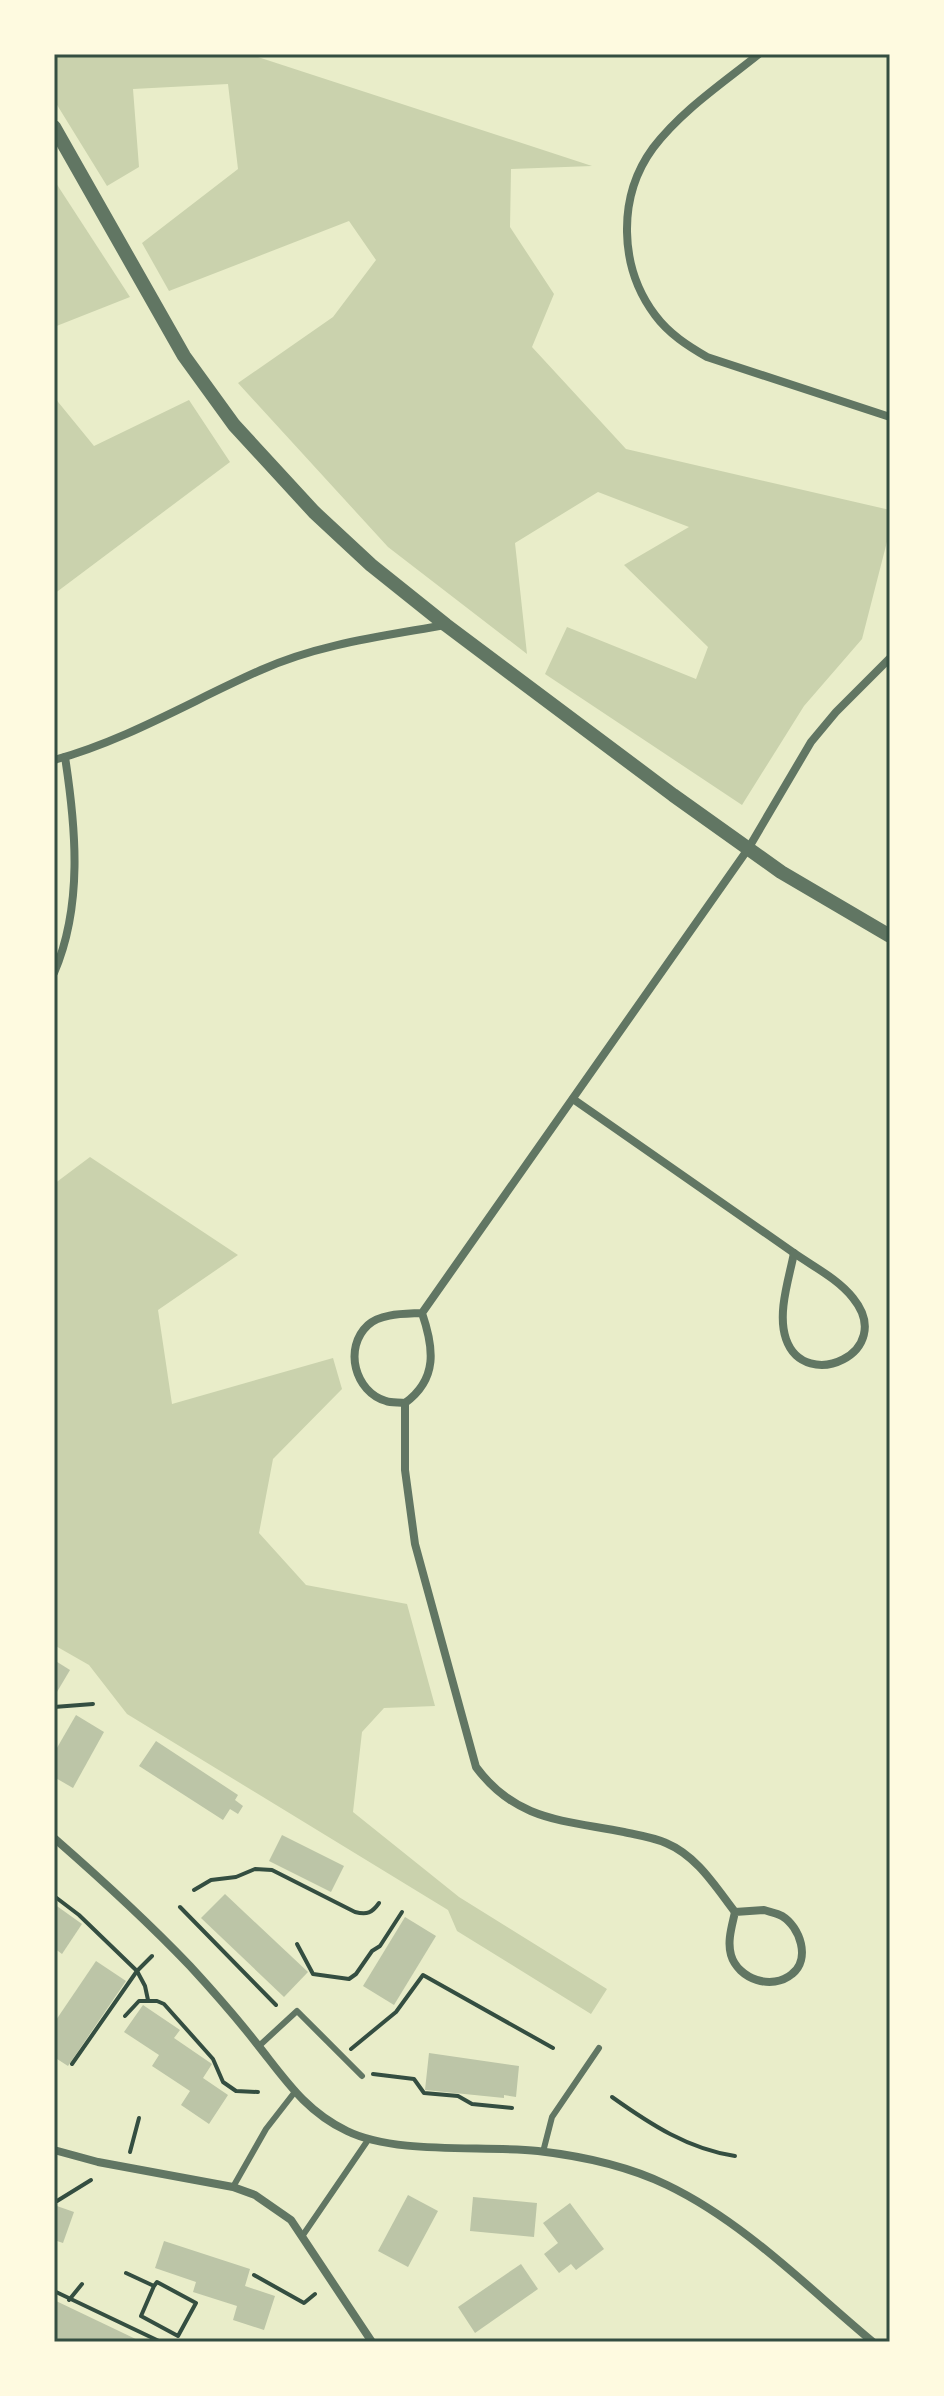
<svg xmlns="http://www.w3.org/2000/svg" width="944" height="2396" font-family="'Varela Round',sans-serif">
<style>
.green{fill:#cad2ad}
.building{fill:#bcc5a7}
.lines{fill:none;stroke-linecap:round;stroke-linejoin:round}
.path{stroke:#344e41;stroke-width:4}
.service{stroke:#617663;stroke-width:6}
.minor{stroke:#617663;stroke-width:8}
.tertiary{stroke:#617663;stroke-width:14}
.neatline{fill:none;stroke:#344e41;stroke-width:3}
</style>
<rect width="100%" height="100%" fill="#e9edc9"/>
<g class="green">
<path d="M 54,54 L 249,54 L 592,166 L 511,169 L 510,227 L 554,294 L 532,347 L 626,449 L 890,510 L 890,530 L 862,639 L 804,706 L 742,805 L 545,674 L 567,627 L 696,679 L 708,647 L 624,565 L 689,527 L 598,492 L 515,543 L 527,654 L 388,547 L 238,383 L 333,317 L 376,260 L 349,221 L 169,291 L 142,243 L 238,169 L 228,84 L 133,89 L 139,167 L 107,186 L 54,100 Z"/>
<path d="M 54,180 L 130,297 L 54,327 Z"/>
<path d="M 54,397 L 94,446 L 189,400 L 230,462 L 54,594 Z"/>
<path d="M 90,1157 L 238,1255 L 158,1310 L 172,1404 L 333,1358 L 342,1389 L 273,1459 L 259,1533 L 306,1585 L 407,1604 L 435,1706 L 384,1708 L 362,1732 L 353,1812 L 459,1897 L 607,1989 L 591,2014 L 457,1931 L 448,1910 L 127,1714 L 89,1665 L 54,1645 L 54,1184 Z"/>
</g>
<g class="building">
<path d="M 54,1660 L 70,1670 L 54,1697 Z"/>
<path d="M 76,1715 L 104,1732 L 73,1788 L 54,1777 L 54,1753 Z"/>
<path d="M 156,1741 L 238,1795 L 235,1800 L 243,1806 L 238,1814 L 230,1809 L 223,1820 L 139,1766 Z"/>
<path d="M 282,1835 L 344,1866 L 331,1892 L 269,1861 Z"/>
<path d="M 225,1894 L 308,1972 L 284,1997 L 201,1918 Z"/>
<path d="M 54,1904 L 82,1924 L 62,1954 L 54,1948 Z"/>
<path d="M 405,1917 L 436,1936 L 394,2005 L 363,1986 Z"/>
<path d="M 96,1961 L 126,1981 L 68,2066 L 54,2057 L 54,2023 Z"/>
<path d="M 143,2005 L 180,2030 L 174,2038 L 212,2064 L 203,2078 L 228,2095 L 209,2124 L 181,2105 L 190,2091 L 152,2066 L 159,2055 L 124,2032 Z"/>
<path d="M 429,2053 L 519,2066 L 516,2097 L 504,2095 L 504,2098 L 425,2090 Z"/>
<path d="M 408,2195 L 438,2211 L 408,2267 L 378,2251 Z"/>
<path d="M 473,2197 L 537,2203 L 534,2237 L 470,2231 Z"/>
<path d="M 570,2203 L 604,2249 L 576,2270 L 571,2264 L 559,2273 L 544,2254 L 558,2243 L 543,2223 Z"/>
<path d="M 54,2205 L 74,2212 L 63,2243 L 54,2240 Z"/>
<path d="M 164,2241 L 250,2269 L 245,2286 L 275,2296 L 264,2330 L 233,2320 L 237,2306 L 193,2292 L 196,2282 L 155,2268 Z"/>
<path d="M 521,2264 L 538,2289 L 475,2333 L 458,2307 Z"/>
<path d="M 54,2300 L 142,2342 L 64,2342 L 54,2337 Z"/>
</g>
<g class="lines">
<g class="path">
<path d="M 54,1707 L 93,1704"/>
<path d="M 194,1890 L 211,1880 L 236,1877 L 255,1869 L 272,1870 L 355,1912 C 367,1915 372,1913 379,1903"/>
<path d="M 54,1896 L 79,1915 L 137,1971 L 145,1986 L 148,2000"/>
<path d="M 180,1907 L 276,2005"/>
<path d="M 297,1944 L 313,1974 L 349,1979 L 356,1974 L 372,1951 L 380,1946 L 402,1912"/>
<path d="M 125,2016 L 139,2001 L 157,2001 L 164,2004 L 213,2059 L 223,2082 L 236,2091 L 258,2092"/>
<path d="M 351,2049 L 396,2012 L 423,1975 L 553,2048"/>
<path d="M 72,2064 L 137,1971 L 152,1956"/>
<path d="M 373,2074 L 414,2079 L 424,2093 L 458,2096 L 472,2104 L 512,2108"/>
<path d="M 612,2097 C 650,2124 688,2149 735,2156"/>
<path d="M 130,2152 L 139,2118"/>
<path d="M 54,2200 L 57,2201 L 91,2180"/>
<path d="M 126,2273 L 154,2286 L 157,2282 L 196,2303 L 178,2336 L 141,2316 L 154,2286"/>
<path d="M 254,2275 L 304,2303 L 315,2294"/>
<path d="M 54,2291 L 161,2342"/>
<path d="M 69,2300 L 82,2284"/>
</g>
<g class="service">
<path d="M 259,2046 L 297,2011 L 362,2076"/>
<path d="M 543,2152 L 552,2117 L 599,2048"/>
<path d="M 233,2187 L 266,2129 L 294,2093"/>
<path d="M 303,2235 L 368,2140"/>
</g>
<g class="minor">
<path d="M 759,54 C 723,83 682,110 653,148 C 617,197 619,267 655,315 C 669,334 688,346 707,357 L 890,417"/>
<path d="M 54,760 C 127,740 193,700 261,670 C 318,644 384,636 445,625"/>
<path d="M 54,973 C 83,906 76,828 65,757"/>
<path d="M 573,1099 L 794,1253"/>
<path d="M 794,1253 C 814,1267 838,1279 853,1298 C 897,1352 805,1394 786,1339 C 777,1313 789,1279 794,1253 Z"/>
<path d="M 422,1313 C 406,1314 381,1313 368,1325 C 343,1348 355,1392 386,1401 C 391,1403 399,1402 405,1403 C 438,1379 434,1348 422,1313 L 748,849 L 811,742 L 836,712 L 890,658"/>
<path d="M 405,1403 L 405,1470 L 415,1544 L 476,1767 C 516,1821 563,1820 624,1832 C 637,1835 653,1837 666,1843 C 697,1856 715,1886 735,1912"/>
<path d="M 54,1838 C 101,1879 147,1921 190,1966 C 213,1991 236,2017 257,2044 C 285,2079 305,2111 347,2131 C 396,2155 482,2145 538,2151 C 581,2156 628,2166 667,2185 C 744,2222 807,2287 873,2342"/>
<path d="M 764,1910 C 770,1912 777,1913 782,1916 C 800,1927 811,1959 792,1974 C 772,1991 738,1979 731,1955 C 727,1941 732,1926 735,1912 Z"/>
<path d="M 54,2150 L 98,2162 L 233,2187 L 255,2195 L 291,2220 L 372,2342"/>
</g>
<path class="tertiary" d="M 54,127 L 184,356 L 234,425 L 314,512 L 371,565 L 446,625 L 673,795 L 781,872 L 890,936"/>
</g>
<rect width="944" height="2396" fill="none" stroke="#fefae0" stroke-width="112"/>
<rect x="56" y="56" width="832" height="2284" class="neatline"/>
</svg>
